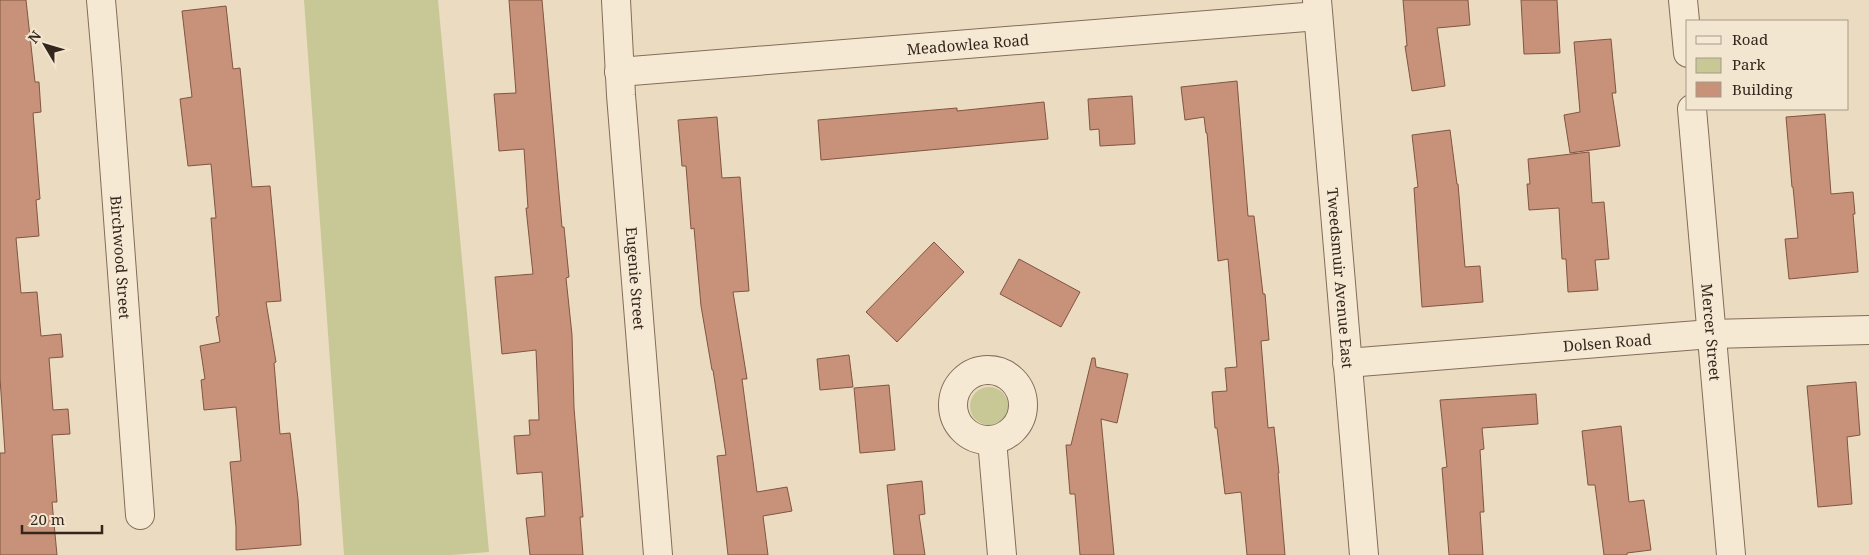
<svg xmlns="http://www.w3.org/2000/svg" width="1869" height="555" font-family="'Noto Serif',serif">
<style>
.green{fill:#c7c896}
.building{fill:#c79279;stroke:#815541}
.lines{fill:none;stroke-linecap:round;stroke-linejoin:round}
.minor-casing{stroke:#836c5a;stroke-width:30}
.minor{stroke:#f6e9d4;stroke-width:28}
.labels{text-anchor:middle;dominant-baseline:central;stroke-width:4;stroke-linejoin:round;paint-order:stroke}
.street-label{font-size:15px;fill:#34261d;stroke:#f3e6d0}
</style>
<rect width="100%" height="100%" fill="#ebdbc1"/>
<g class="green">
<path d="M 304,0 L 438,0 L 489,552 L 451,555 L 344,555 Z"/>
<circle cx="989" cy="406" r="19"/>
</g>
<g class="building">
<path d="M 0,0 L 26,0 L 35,82 L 39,82 L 41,112 L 33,113 L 40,199 L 36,200 L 39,236 L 16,238 L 21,293 L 37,292 L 41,336 L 61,334 L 63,357 L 49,358 L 53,410 L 68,409 L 70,434 L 52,435 L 57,502 L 52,502 L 57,555 L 0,555 L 0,453 L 5,453 L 0,378 Z"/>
<path d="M 509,0 L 542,0 L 562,227 L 564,227 L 569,277 L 566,278 L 572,335 L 574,408 L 583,517 L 580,517 L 583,555 L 530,555 L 526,518 L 545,516 L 542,472 L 517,474 L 514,436 L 530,435 L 529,420 L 539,420 L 536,350 L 502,354 L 495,277 L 533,274 L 526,208 L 528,208 L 524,149 L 499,151 L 494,94 L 516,93 Z"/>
<path d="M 1403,0 L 1468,0 L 1470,25 L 1437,28 L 1445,86 L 1412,91 L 1405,46 L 1407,46 Z"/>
<path d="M 1521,0 L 1557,0 L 1560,53 L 1524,54 Z"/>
<path d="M 226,6 L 233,69 L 240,68 L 252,187 L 270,186 L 281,301 L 266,302 L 276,362 L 274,363 L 280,434 L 290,433 L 298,499 L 301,545 L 236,550 L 236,527 L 230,462 L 241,461 L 236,407 L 204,410 L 201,380 L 205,379 L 200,346 L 220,342 L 216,317 L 219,316 L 211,218 L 216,218 L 211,164 L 188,166 L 180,99 L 192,97 L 182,11 Z"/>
<path d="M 1611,39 L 1616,93 L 1612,93 L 1620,146 L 1570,153 L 1564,115 L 1580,112 L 1574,42 Z"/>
<path d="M 1237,81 L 1248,216 L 1254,216 L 1263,294 L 1265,294 L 1269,340 L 1261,341 L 1268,428 L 1274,427 L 1279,473 L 1278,473 L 1285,555 L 1247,555 L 1241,492 L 1225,494 L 1217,428 L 1215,428 L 1212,392 L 1227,391 L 1225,368 L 1237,367 L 1228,259 L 1218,261 L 1207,133 L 1206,133 L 1204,117 L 1185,120 L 1181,87 Z"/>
<path d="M 1132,96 L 1135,144 L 1100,146 L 1099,129 L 1090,130 L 1088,99 Z"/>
<path d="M 1044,102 L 1048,139 L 821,160 L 818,120 L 957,108 L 957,111 Z"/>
<path d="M 1825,114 L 1831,194 L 1853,192 L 1855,214 L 1853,214 L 1858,272 L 1789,279 L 1785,239 L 1798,238 L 1793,187 L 1792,187 L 1786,117 Z"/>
<path d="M 717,117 L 722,178 L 740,177 L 749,291 L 733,292 L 747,379 L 742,379 L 757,492 L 787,487 L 792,511 L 763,516 L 768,555 L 728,555 L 717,456 L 726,455 L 713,370 L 712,370 L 701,306 L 694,228 L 691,229 L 686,166 L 682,166 L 678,120 Z"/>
<path d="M 1450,130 L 1457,184 L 1458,184 L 1465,267 L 1480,266 L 1483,302 L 1422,307 L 1414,188 L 1418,187 L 1412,135 Z"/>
<path d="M 1589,152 L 1592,203 L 1604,202 L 1609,259 L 1595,260 L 1598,290 L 1568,292 L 1566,259 L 1562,259 L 1559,208 L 1529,210 L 1527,184 L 1530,184 L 1528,159 Z"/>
<path d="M 934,242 L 964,272 L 897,342 L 866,312 Z"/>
<path d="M 1019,259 L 1080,292 L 1061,327 L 1000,294 Z"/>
<path d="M 849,355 L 853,387 L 820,390 L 817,359 Z"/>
<path d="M 1092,358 L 1095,358 L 1096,367 L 1128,374 L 1117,423 L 1101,419 L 1114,555 L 1080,555 L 1075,494 L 1070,494 L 1066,445 L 1071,445 Z"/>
<path d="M 1856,382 L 1860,435 L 1847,437 L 1852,504 L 1818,507 L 1807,386 Z"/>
<path d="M 889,385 L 895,450 L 860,453 L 854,388 Z"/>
<path d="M 1536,394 L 1538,424 L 1482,428 L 1484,449 L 1480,450 L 1484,512 L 1480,512 L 1483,555 L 1449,555 L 1442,468 L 1447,467 L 1440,400 Z"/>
<path d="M 1621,426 L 1629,502 L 1644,500 L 1651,550 L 1627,553 L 1627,555 L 1604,555 L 1595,485 L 1588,485 L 1582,431 Z"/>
<path d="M 922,481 L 925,514 L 919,515 L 925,555 L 894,555 L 887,485 Z"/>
</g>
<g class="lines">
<defs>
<g id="minor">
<path id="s1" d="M 101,0 L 107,70 L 140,515"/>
<path id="s2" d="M 616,0 L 621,95 L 658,555"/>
<path id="s3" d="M 1317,0 L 1364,555"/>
<path d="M 1683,0 L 1688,53"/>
<path id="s4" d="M 619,72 L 1318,16"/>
<path id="s5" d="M 1692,109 L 1731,555"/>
<path id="s6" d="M 1347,363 L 1711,334 L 1869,330"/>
<circle cx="988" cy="405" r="35"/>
<path d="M 992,440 L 1002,555"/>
</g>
</defs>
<use href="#minor" class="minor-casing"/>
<use href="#minor" class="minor"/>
</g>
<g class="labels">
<g class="street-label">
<text stroke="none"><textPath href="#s4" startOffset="350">Meadowlea Road</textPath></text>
<text stroke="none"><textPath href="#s1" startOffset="258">Birchwood Street</textPath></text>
<text stroke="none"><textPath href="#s2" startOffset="279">Eugenie Street</textPath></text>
<text stroke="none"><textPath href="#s3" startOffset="279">Tweedsmuir Avenue East</textPath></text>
<text stroke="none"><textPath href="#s5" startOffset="224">Mercer Street</textPath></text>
<text stroke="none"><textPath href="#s6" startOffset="261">Dolsen Road</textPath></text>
</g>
</g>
<rect x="1686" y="20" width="162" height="90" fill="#f3e6d0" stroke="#a79988"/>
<rect x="1696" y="36" width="25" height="8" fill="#f6e9d4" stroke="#a79988"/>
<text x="1732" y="45" font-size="15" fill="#34261d">Road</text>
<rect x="1696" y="58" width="25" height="15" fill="#c7c896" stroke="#a79988"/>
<text x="1732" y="70" font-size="15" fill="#34261d">Park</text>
<rect x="1696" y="82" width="25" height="15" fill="#c79279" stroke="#a79988"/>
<text x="1732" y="95" font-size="15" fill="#34261d">Building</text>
<g transform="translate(45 45) rotate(308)" stroke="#f3e6d0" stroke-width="4" paint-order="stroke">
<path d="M0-4L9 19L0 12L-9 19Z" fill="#34261d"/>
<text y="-8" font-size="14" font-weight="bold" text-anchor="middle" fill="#34261d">N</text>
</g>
<path d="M22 525v8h80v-8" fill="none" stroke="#34261d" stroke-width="2.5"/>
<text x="30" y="525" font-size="15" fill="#34261d" stroke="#f3e6d0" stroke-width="4" paint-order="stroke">20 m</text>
</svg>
